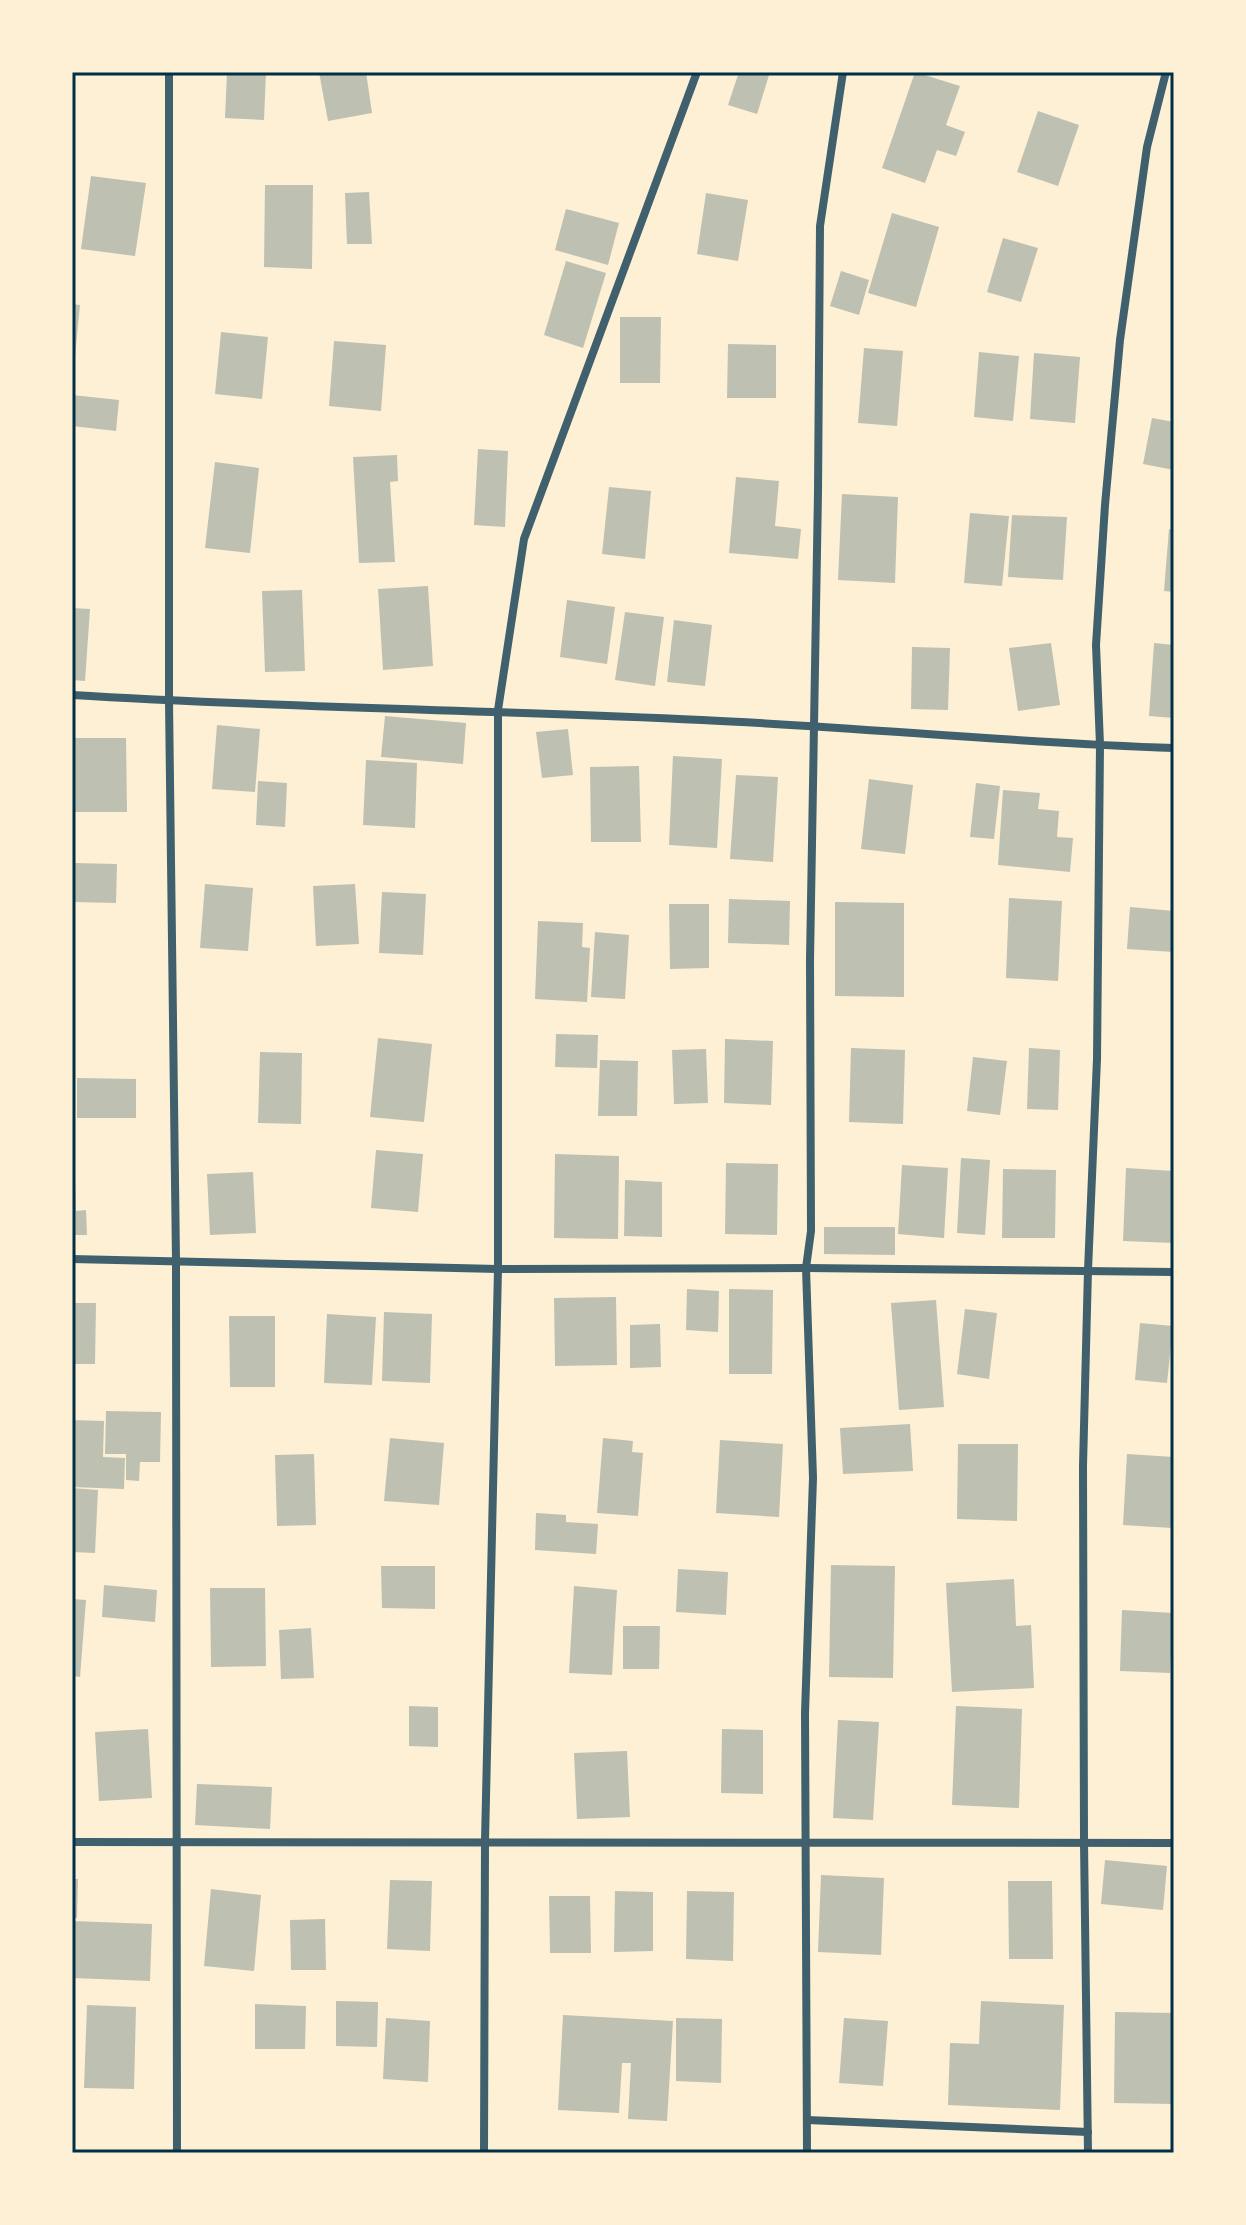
<svg xmlns="http://www.w3.org/2000/svg" width="1246" height="2225" font-family="Helvetica,sans-serif">
<style>
.building{fill:#bec0b2}
.lines{fill:none;stroke-linecap:round;stroke-linejoin:round}
.minor{stroke:#3f606c;stroke-width:8}
.neatline{fill:none;stroke:#003049;stroke-width:3}
</style>
<rect width="100%" height="100%" fill="#fdf0d5"/>
<g class="building">
<path d="M 227,72 L 266,72 L 264,120 L 225,118 Z"/>
<path d="M 319,72 L 366,72 L 372,113 L 328,121 Z"/>
<path d="M 739,72 L 770,72 L 757,114 L 728,105 Z"/>
<path d="M 915,72 L 960,86 L 946,125 L 965,132 L 956,156 L 937,150 L 925,183 L 882,168 Z"/>
<path d="M 1038,111 L 1079,125 L 1058,186 L 1017,172 Z"/>
<path d="M 91,176 L 146,183 L 135,256 L 81,249 Z"/>
<path d="M 265,185 L 313,185 L 312,269 L 264,267 Z"/>
<path d="M 369,192 L 372,244 L 347,244 L 345,193 Z"/>
<path d="M 706,193 L 748,200 L 738,261 L 697,254 Z"/>
<path d="M 566,209 L 619,223 L 608,265 L 555,250 Z"/>
<path d="M 892,213 L 939,227 L 916,307 L 868,293 Z"/>
<path d="M 1003,238 L 1038,248 L 1021,302 L 987,292 Z"/>
<path d="M 566,261 L 606,273 L 583,348 L 544,335 Z"/>
<path d="M 841,271 L 869,280 L 859,315 L 830,306 Z"/>
<path d="M 72,304 L 80,305 L 74,367 L 72,367 Z"/>
<path d="M 620,317 L 661,317 L 660,383 L 620,383 Z"/>
<path d="M 221,332 L 268,337 L 262,399 L 215,394 Z"/>
<path d="M 334,341 L 386,345 L 381,411 L 329,406 Z"/>
<path d="M 728,344 L 776,345 L 776,398 L 727,398 Z"/>
<path d="M 864,348 L 903,351 L 897,426 L 858,423 Z"/>
<path d="M 979,352 L 1019,356 L 1013,421 L 974,417 Z"/>
<path d="M 1034,353 L 1080,357 L 1075,423 L 1030,419 Z"/>
<path d="M 72,395 L 119,400 L 116,431 L 72,426 Z"/>
<path d="M 1152,418 L 1174,422 L 1174,470 L 1143,464 Z"/>
<path d="M 478,449 L 508,451 L 505,527 L 474,525 Z"/>
<path d="M 397,455 L 398,481 L 390,482 L 395,562 L 359,563 L 353,457 Z"/>
<path d="M 215,462 L 259,468 L 250,553 L 205,548 Z"/>
<path d="M 736,477 L 779,481 L 775,526 L 801,529 L 798,559 L 729,553 Z"/>
<path d="M 609,487 L 651,491 L 645,559 L 602,554 Z"/>
<path d="M 842,494 L 898,497 L 895,583 L 838,580 Z"/>
<path d="M 970,513 L 1009,516 L 1002,586 L 964,583 Z"/>
<path d="M 1012,515 L 1067,517 L 1063,580 L 1008,577 Z"/>
<path d="M 1169,529 L 1174,530 L 1174,592 L 1164,591 Z"/>
<path d="M 428,586 L 433,666 L 383,670 L 378,589 Z"/>
<path d="M 302,590 L 305,671 L 265,672 L 262,591 Z"/>
<path d="M 567,600 L 615,607 L 607,664 L 560,657 Z"/>
<path d="M 72,608 L 90,609 L 85,681 L 72,680 Z"/>
<path d="M 625,612 L 664,617 L 655,686 L 615,680 Z"/>
<path d="M 674,620 L 712,625 L 705,686 L 667,682 Z"/>
<path d="M 1051,643 L 1060,705 L 1018,711 L 1009,648 Z"/>
<path d="M 1154,643 L 1174,645 L 1174,718 L 1149,716 Z"/>
<path d="M 912,647 L 950,648 L 948,710 L 911,709 Z"/>
<path d="M 385,716 L 466,723 L 463,764 L 381,757 Z"/>
<path d="M 217,725 L 260,729 L 255,792 L 212,789 Z"/>
<path d="M 568,729 L 573,775 L 542,778 L 536,732 Z"/>
<path d="M 73,738 L 126,738 L 127,812 L 74,812 Z"/>
<path d="M 673,756 L 722,759 L 717,848 L 669,845 Z"/>
<path d="M 366,760 L 417,763 L 415,828 L 363,825 Z"/>
<path d="M 639,766 L 641,842 L 591,842 L 590,767 Z"/>
<path d="M 736,775 L 778,777 L 773,862 L 730,859 Z"/>
<path d="M 869,779 L 913,785 L 905,854 L 861,849 Z"/>
<path d="M 258,781 L 287,783 L 285,827 L 256,825 Z"/>
<path d="M 976,783 L 1000,786 L 994,839 L 970,837 Z"/>
<path d="M 1003,790 L 1040,793 L 1038,809 L 1059,811 L 1057,837 L 1073,838 L 1070,872 L 998,865 Z"/>
<path d="M 72,863 L 117,864 L 116,903 L 72,902 Z"/>
<path d="M 205,884 L 253,888 L 248,951 L 200,948 Z"/>
<path d="M 355,884 L 359,944 L 316,946 L 313,886 Z"/>
<path d="M 382,892 L 426,894 L 423,955 L 379,953 Z"/>
<path d="M 1009,898 L 1062,901 L 1058,981 L 1006,978 Z"/>
<path d="M 729,899 L 790,901 L 789,945 L 728,943 Z"/>
<path d="M 835,902 L 904,903 L 904,997 L 835,996 Z"/>
<path d="M 669,904 L 709,904 L 709,968 L 670,969 Z"/>
<path d="M 1130,907 L 1174,911 L 1174,952 L 1127,949 Z"/>
<path d="M 538,921 L 583,923 L 582,947 L 590,948 L 587,1002 L 535,999 Z"/>
<path d="M 595,932 L 629,935 L 625,999 L 591,997 Z"/>
<path d="M 556,1034 L 598,1035 L 597,1068 L 555,1067 Z"/>
<path d="M 378,1038 L 432,1044 L 424,1122 L 370,1117 Z"/>
<path d="M 725,1039 L 773,1041 L 771,1105 L 724,1103 Z"/>
<path d="M 851,1048 L 905,1050 L 903,1124 L 849,1122 Z"/>
<path d="M 1029,1048 L 1060,1050 L 1058,1110 L 1027,1109 Z"/>
<path d="M 706,1049 L 708,1103 L 674,1104 L 672,1050 Z"/>
<path d="M 260,1052 L 302,1053 L 301,1124 L 258,1123 Z"/>
<path d="M 973,1057 L 1007,1061 L 1000,1115 L 967,1111 Z"/>
<path d="M 600,1060 L 638,1061 L 637,1116 L 598,1116 Z"/>
<path d="M 77,1078 L 136,1079 L 136,1118 L 77,1118 Z"/>
<path d="M 376,1150 L 423,1154 L 418,1212 L 371,1208 Z"/>
<path d="M 555,1154 L 619,1156 L 618,1239 L 554,1238 Z"/>
<path d="M 961,1158 L 990,1160 L 985,1235 L 957,1233 Z"/>
<path d="M 726,1163 L 778,1164 L 777,1235 L 725,1234 Z"/>
<path d="M 902,1165 L 948,1168 L 944,1238 L 898,1234 Z"/>
<path d="M 1126,1168 L 1174,1171 L 1174,1243 L 1123,1241 Z"/>
<path d="M 1003,1169 L 1056,1170 L 1055,1238 L 1002,1238 Z"/>
<path d="M 253,1172 L 256,1233 L 210,1235 L 207,1174 Z"/>
<path d="M 72,1178 L 75,1178 L 76,1211 L 86,1210 L 87,1235 L 72,1235 Z"/>
<path d="M 625,1180 L 662,1182 L 662,1237 L 624,1236 Z"/>
<path d="M 824,1227 L 895,1227 L 895,1255 L 824,1254 Z"/>
<path d="M 687,1289 L 719,1291 L 718,1332 L 686,1330 Z"/>
<path d="M 729,1289 L 773,1290 L 772,1374 L 729,1374 Z"/>
<path d="M 616,1297 L 617,1365 L 555,1366 L 554,1298 Z"/>
<path d="M 936,1300 L 944,1407 L 899,1410 L 891,1303 Z"/>
<path d="M 72,1303 L 96,1303 L 95,1364 L 72,1364 Z"/>
<path d="M 965,1309 L 997,1313 L 989,1379 L 957,1374 Z"/>
<path d="M 384,1312 L 432,1314 L 430,1383 L 382,1381 Z"/>
<path d="M 327,1314 L 376,1317 L 372,1385 L 324,1383 Z"/>
<path d="M 229,1316 L 275,1316 L 275,1387 L 230,1387 Z"/>
<path d="M 1140,1323 L 1173,1326 L 1167,1383 L 1135,1380 Z"/>
<path d="M 660,1324 L 661,1367 L 630,1368 L 630,1325 Z"/>
<path d="M 106,1411 L 161,1412 L 160,1462 L 140,1462 L 139,1481 L 126,1480 L 126,1454 L 105,1454 Z"/>
<path d="M 72,1420 L 104,1421 L 103,1457 L 125,1458 L 124,1489 L 72,1487 Z"/>
<path d="M 910,1424 L 913,1471 L 843,1474 L 840,1428 Z"/>
<path d="M 390,1438 L 444,1443 L 439,1505 L 384,1501 Z"/>
<path d="M 603,1438 L 633,1441 L 632,1452 L 643,1453 L 638,1516 L 597,1513 Z"/>
<path d="M 720,1440 L 783,1444 L 779,1517 L 716,1513 Z"/>
<path d="M 958,1444 L 1018,1444 L 1017,1521 L 957,1519 Z"/>
<path d="M 314,1454 L 316,1525 L 277,1526 L 275,1455 Z"/>
<path d="M 1127,1454 L 1174,1457 L 1172,1528 L 1123,1525 Z"/>
<path d="M 72,1488 L 98,1490 L 95,1553 L 72,1552 Z"/>
<path d="M 536,1513 L 566,1515 L 566,1522 L 598,1524 L 596,1554 L 535,1550 Z"/>
<path d="M 831,1565 L 895,1566 L 893,1678 L 829,1677 Z"/>
<path d="M 381,1566 L 435,1566 L 435,1609 L 382,1608 Z"/>
<path d="M 678,1569 L 728,1572 L 726,1615 L 676,1612 Z"/>
<path d="M 1014,1579 L 1016,1626 L 1031,1625 L 1034,1688 L 952,1692 L 946,1583 Z"/>
<path d="M 104,1585 L 157,1590 L 155,1622 L 102,1617 Z"/>
<path d="M 574,1586 L 617,1590 L 612,1675 L 569,1673 Z"/>
<path d="M 210,1588 L 265,1588 L 266,1666 L 211,1667 Z"/>
<path d="M 72,1599 L 86,1600 L 80,1677 L 72,1676 Z"/>
<path d="M 1122,1610 L 1173,1613 L 1170,1673 L 1120,1671 Z"/>
<path d="M 623,1626 L 660,1626 L 659,1669 L 623,1669 Z"/>
<path d="M 311,1628 L 314,1678 L 281,1679 L 279,1630 Z"/>
<path d="M 409,1706 L 438,1707 L 438,1747 L 409,1746 Z"/>
<path d="M 956,1706 L 1022,1709 L 1019,1808 L 952,1805 Z"/>
<path d="M 838,1720 L 879,1722 L 873,1820 L 833,1818 Z"/>
<path d="M 148,1729 L 152,1798 L 99,1801 L 95,1732 Z"/>
<path d="M 722,1729 L 763,1730 L 763,1794 L 721,1793 Z"/>
<path d="M 627,1751 L 630,1817 L 577,1819 L 574,1753 Z"/>
<path d="M 197,1784 L 272,1787 L 270,1829 L 195,1825 Z"/>
<path d="M 1105,1860 L 1167,1866 L 1163,1910 L 1101,1904 Z"/>
<path d="M 821,1875 L 884,1878 L 881,1955 L 818,1952 Z"/>
<path d="M 72,1879 L 78,1879 L 77,1918 L 72,1918 Z"/>
<path d="M 390,1880 L 432,1881 L 430,1951 L 387,1949 Z"/>
<path d="M 1008,1881 L 1052,1881 L 1053,1959 L 1009,1959 Z"/>
<path d="M 211,1889 L 261,1895 L 254,1971 L 204,1966 Z"/>
<path d="M 615,1891 L 653,1892 L 653,1951 L 614,1952 Z"/>
<path d="M 687,1891 L 734,1892 L 733,1961 L 686,1959 Z"/>
<path d="M 549,1896 L 590,1896 L 591,1953 L 550,1953 Z"/>
<path d="M 325,1919 L 326,1970 L 291,1970 L 290,1920 Z"/>
<path d="M 72,1921 L 152,1924 L 150,1981 L 72,1978 Z"/>
<path d="M 336,2001 L 378,2002 L 377,2047 L 336,2046 Z"/>
<path d="M 981,2001 L 1064,2005 L 1060,2110 L 948,2105 L 950,2043 L 979,2044 Z"/>
<path d="M 255,2004 L 306,2006 L 305,2049 L 255,2049 Z"/>
<path d="M 87,2005 L 136,2007 L 134,2089 L 84,2088 Z"/>
<path d="M 1115,2012 L 1174,2013 L 1174,2104 L 1114,2103 Z"/>
<path d="M 563,2015 L 673,2021 L 667,2121 L 628,2119 L 631,2063 L 622,2063 L 619,2113 L 558,2110 Z"/>
<path d="M 386,2018 L 430,2021 L 428,2082 L 383,2079 Z"/>
<path d="M 676,2018 L 722,2019 L 721,2083 L 676,2081 Z"/>
<path d="M 844,2018 L 888,2021 L 883,2086 L 839,2083 Z"/>
</g>
<g class="lines">
<g class="minor">
<path d="M 169,72 L 169,701 L 176,1260 L 177,2153"/>
<path d="M 72,695 C 282,708 492,710 702,720 C 859,727 1016,743 1174,748"/>
<path d="M 72,1259 L 498,1269 L 806,1268 L 1174,1272"/>
<path d="M 72,1842 L 1174,1843"/>
<path d="M 807,2120 L 1088,2132"/>
<path d="M 484,2153 L 485,1841 L 498,1269 L 498,710 L 524,539 L 697,72"/>
<path d="M 807,2153 L 805,1713 L 813,1478 L 806,1268 L 811,1231 L 810,960 L 818,492 L 820,226 L 843,72"/>
<path d="M 1088,2153 L 1084,1842 L 1083,1466 L 1088,1270 L 1097,1059 L 1100,745 L 1096,645 L 1105,505 L 1120,340 L 1147,147 L 1166,72"/>
</g>
</g>
<rect width="1246" height="2225" fill="none" stroke="#fdf0d5" stroke-width="148"/>
<rect x="74" y="74" width="1098" height="2077" class="neatline"/>
</svg>
